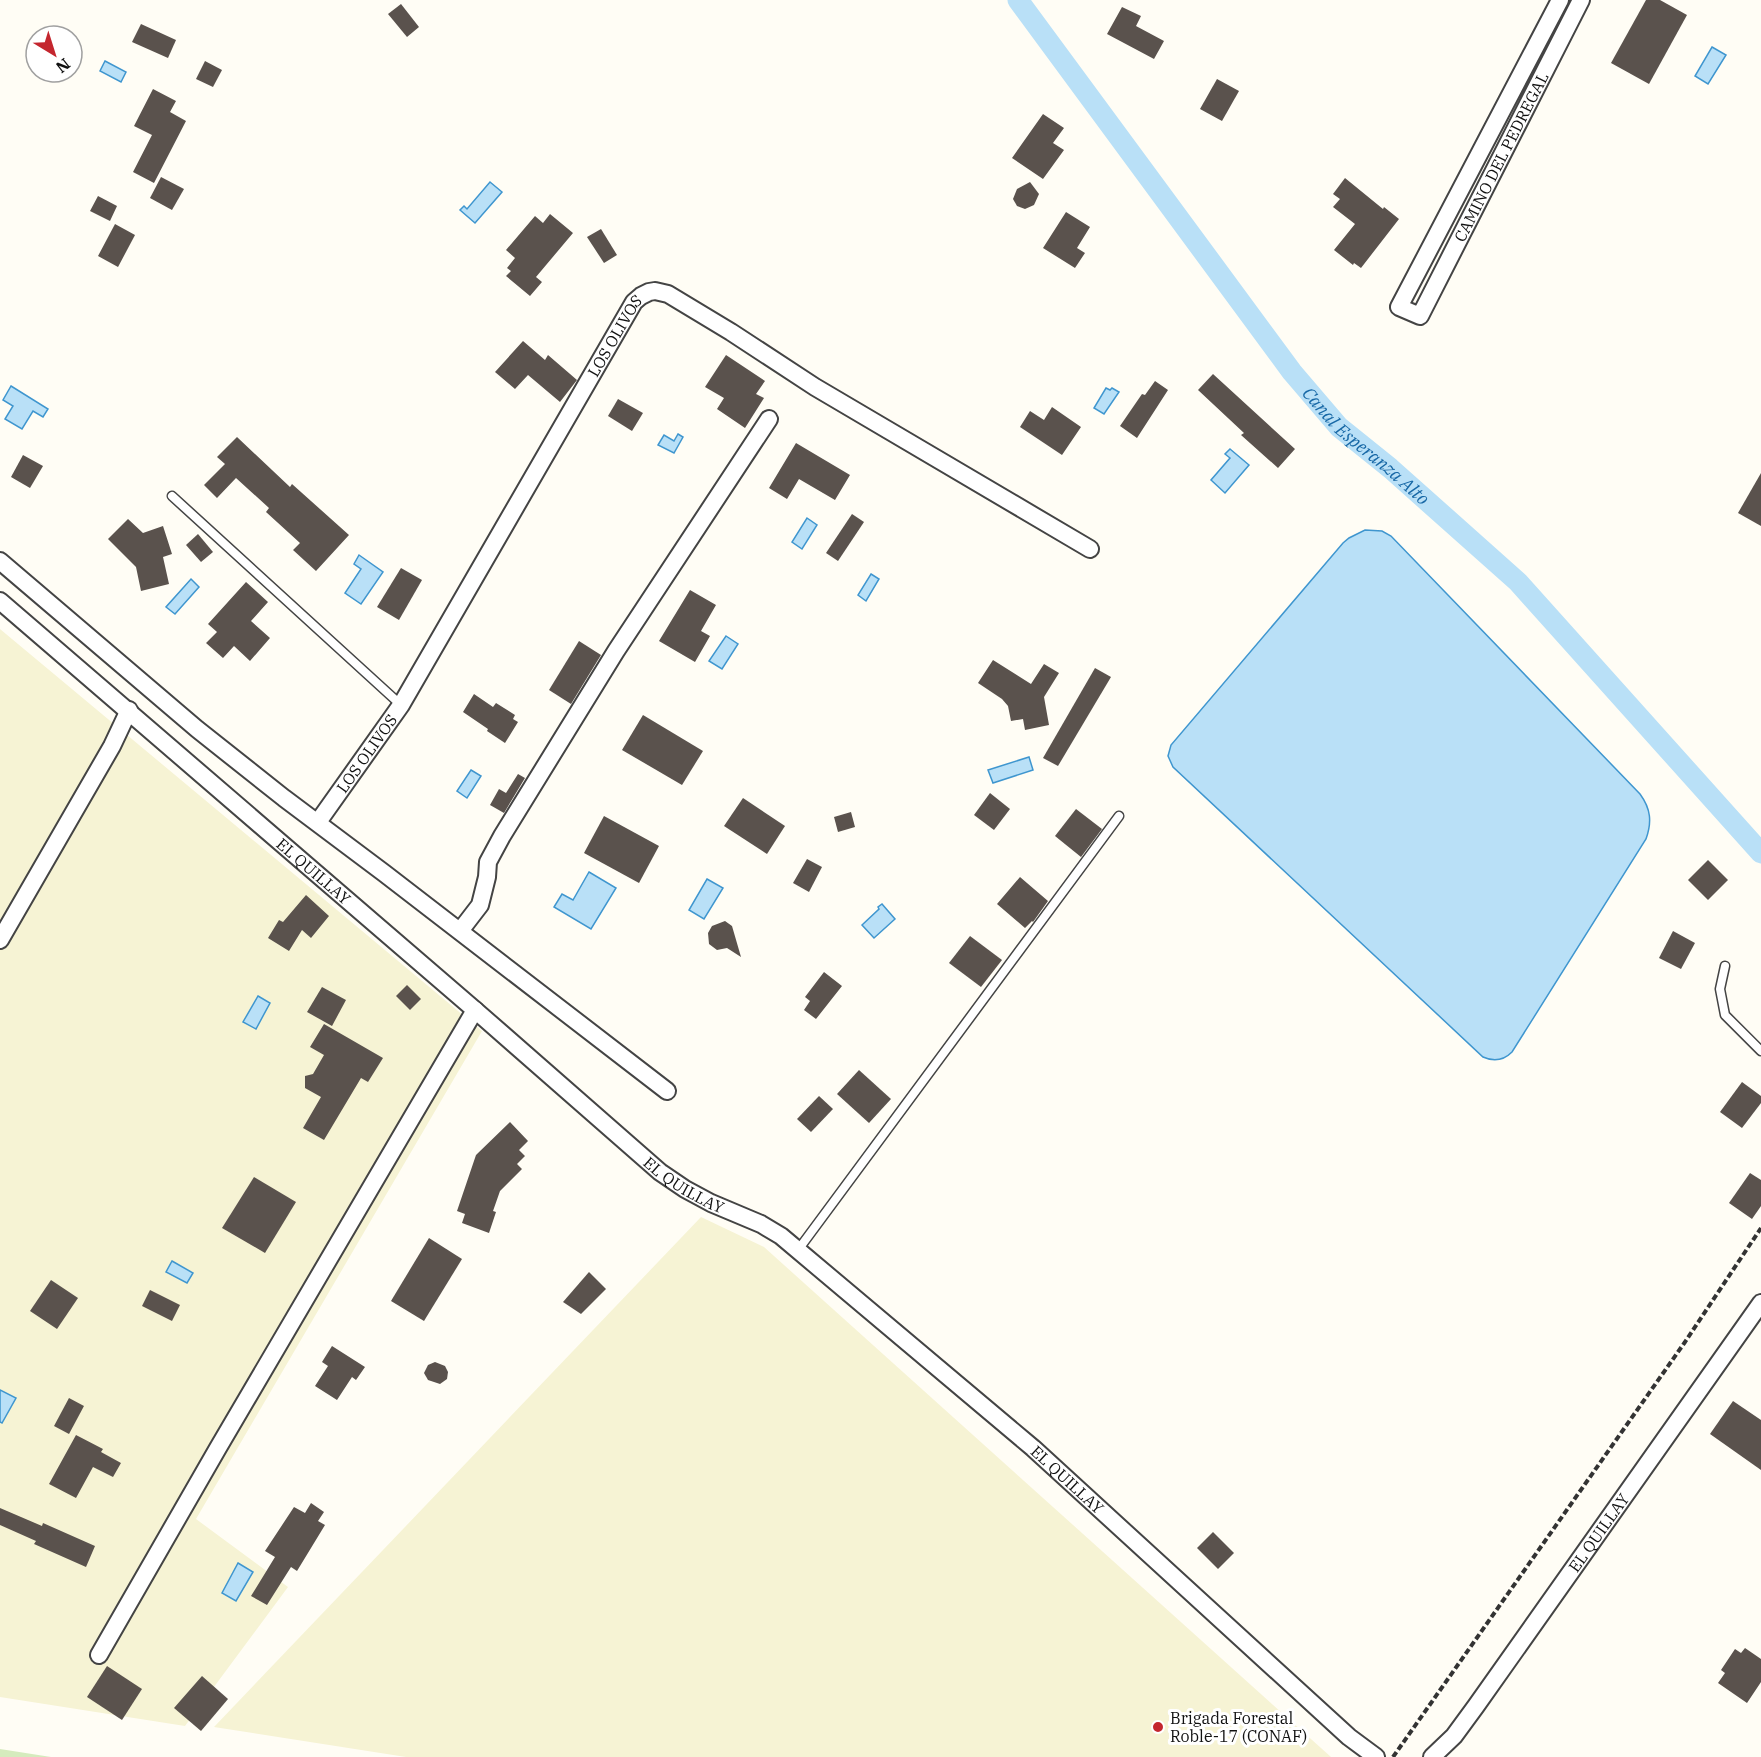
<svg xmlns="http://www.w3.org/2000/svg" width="1761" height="1757" font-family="'IBM Plex Serif',serif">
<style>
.farmland{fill:#f6f3d4}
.green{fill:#d5ebbd}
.water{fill:#b9e0f7;stroke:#3f96cf;stroke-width:1.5}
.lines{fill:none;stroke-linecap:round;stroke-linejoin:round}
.canal{stroke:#b9e0f7;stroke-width:21}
.building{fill:#5a524d}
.service-casing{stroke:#444;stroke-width:11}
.minor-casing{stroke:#444;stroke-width:20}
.path{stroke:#333;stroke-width:4;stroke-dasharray:6 3;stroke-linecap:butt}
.service{stroke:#fff;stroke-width:8}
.minor{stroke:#fff;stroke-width:16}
.poi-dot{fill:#c4262e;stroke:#fff;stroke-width:2}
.labels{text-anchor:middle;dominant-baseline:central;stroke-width:6;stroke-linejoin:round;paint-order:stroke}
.street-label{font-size:16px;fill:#111;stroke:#fff}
.poi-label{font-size:16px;fill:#111;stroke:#fff;text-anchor:start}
.water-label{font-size:18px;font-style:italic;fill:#1768a6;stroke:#fff}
</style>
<rect width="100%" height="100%" fill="#fffdf5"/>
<g class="farmland">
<path d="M 0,629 L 482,1031 L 196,1519 L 288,1587 L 185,1726 L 0,1697 Z"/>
<path d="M 701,1217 L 764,1247 L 1331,1757 L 406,1757 L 214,1727 Z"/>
</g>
<path class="green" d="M 0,1749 L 51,1757 L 0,1757 Z"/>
<g class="water">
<path d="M 1712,47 L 1726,55 L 1708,84 L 1695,76 Z"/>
<path d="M 105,61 L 126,72 L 121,82 L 100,71 Z"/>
<path d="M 490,182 L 502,192 L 475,223 L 460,210 L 464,206 L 467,209 Z"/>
<path d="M 11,386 L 48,409 L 43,417 L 33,411 L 22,429 L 5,419 L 13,406 L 3,400 Z"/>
<path d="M 1106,388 L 1110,390 L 1112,388 L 1119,392 L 1104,414 L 1094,408 Z"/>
<path d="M 678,434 L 683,437 L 674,453 L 658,445 L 664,435 L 674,441 Z"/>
<path d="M 1230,449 L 1249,465 L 1225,493 L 1211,480 L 1230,458 L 1225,454 Z"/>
<path d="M 807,518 L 817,525 L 802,549 L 792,542 Z"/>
<path d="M 1365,530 L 1382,531 L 1391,536 L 1640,794 C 1651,809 1652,822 1646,839 L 1512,1052 C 1503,1061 1494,1062 1483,1057 L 1173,767 L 1168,756 L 1171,745 L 1343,543 L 1349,538 Z"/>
<path d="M 359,555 L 383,572 L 361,604 L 345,593 L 361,569 L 354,564 Z"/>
<path d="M 871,574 L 879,579 L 866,601 L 858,595 Z"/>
<path d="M 191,579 L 199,587 L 175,614 L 166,607 Z"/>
<path d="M 726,636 L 738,644 L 722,669 L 709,661 Z"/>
<path d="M 1029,757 L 1033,770 L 993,783 L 988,770 Z"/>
<path d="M 471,770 L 481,776 L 467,798 L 457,791 Z"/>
<path d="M 589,872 L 616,888 L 591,929 L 554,907 L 562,894 L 573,900 Z"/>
<path d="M 707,879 L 723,888 L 704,919 L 689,910 Z"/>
<path d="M 882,904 L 895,919 L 874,938 L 862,925 L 879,909 L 878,907 Z"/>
<path d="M 258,996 L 270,1003 L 256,1029 L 243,1022 Z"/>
<path d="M 172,1261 L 193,1273 L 187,1283 L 166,1272 Z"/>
<path d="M 0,1390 L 16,1398 L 2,1423 L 0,1422 Z"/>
<path d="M 238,1563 L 253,1572 L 236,1601 L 222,1593 Z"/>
</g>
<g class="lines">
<path class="canal" id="s1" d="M 1018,0 L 1292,372 L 1339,427 L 1390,468 L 1518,582 L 1761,853"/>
</g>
<g class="building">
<path d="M 1646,0 L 1660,0 L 1687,15 L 1649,84 L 1611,63 Z"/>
<path d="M 401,4 L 419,27 L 407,37 L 388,14 Z"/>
<path d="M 1122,7 L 1141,16 L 1136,26 L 1164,41 L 1154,59 L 1107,34 Z"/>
<path d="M 141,24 L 176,40 L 168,58 L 132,42 Z"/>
<path d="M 205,61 L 222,70 L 213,87 L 196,79 Z"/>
<path d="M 1217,79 L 1239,91 L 1222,121 L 1200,109 Z"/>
<path d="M 153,89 L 176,101 L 170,112 L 186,121 L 154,183 L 133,172 L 152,135 L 134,126 Z"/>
<path d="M 1043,114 L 1064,128 L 1053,143 L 1064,150 L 1043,179 L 1012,158 Z"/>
<path d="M 161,177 L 184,189 L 172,210 L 150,198 Z"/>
<path d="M 1345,178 L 1383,209 L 1384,207 L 1399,219 L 1361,268 L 1354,263 L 1353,265 L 1334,250 L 1355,224 L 1333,207 L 1340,199 L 1333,194 Z"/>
<path d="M 1030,182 L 1039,194 L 1034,205 L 1025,209 L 1017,206 L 1013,199 L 1017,189 Z"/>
<path d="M 98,196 L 117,206 L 110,221 L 90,211 Z"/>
<path d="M 1066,212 L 1090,227 L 1077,248 L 1085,253 L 1075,268 L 1043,248 Z"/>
<path d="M 550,214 L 573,233 L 536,277 L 542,282 L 530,296 L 506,276 L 511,271 L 507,268 L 515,258 L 506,250 L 535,216 L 543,223 Z"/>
<path d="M 115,224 L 135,235 L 118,267 L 98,256 Z"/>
<path d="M 601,229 L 617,255 L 604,263 L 587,237 Z"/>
<path d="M 523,341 L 545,360 L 548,355 L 577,380 L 560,402 L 528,375 L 515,389 L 495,372 Z"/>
<path d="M 726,355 L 765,381 L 756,394 L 764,398 L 745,428 L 717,409 L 724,398 L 705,387 Z"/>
<path d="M 1213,374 L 1295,449 L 1278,468 L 1241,435 L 1244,433 L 1198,390 Z"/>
<path d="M 1155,381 L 1168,390 L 1137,438 L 1120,426 L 1142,394 L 1145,395 Z"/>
<path d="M 618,399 L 643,413 L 632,431 L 608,416 Z"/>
<path d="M 1052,407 L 1081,427 L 1062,455 L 1020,427 L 1030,411 L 1044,420 Z"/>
<path d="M 237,437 L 290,487 L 292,484 L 349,535 L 316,571 L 293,550 L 300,543 L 266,512 L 269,508 L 236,478 L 217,498 L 204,485 L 225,464 L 217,457 Z"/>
<path d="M 796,443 L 850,475 L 835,500 L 799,479 L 787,499 L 769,488 Z"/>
<path d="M 23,455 L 43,466 L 30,488 L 11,477 Z"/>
<path d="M 1761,473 L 1761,526 L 1738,513 Z"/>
<path d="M 852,514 L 864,522 L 838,561 L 826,553 Z"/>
<path d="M 128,519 L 143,533 L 163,526 L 172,554 L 163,557 L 169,584 L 141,591 L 136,567 L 108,539 Z"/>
<path d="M 198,534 L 213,552 L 201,562 L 186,545 Z"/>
<path d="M 401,568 L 422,580 L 399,620 L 377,607 Z"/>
<path d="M 246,582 L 268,602 L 251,621 L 270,638 L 250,661 L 234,646 L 223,658 L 206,643 L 217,632 L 208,624 Z"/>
<path d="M 690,590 L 716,605 L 701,631 L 710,636 L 695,662 L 659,641 Z"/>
<path d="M 579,641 L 601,655 L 571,704 L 549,690 Z"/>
<path d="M 993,660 L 1031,684 L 1044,664 L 1059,673 L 1044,697 L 1049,725 L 1025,730 L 1023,719 L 1011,721 L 1008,706 L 1002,699 L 978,683 Z"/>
<path d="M 1095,668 L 1111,677 L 1058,766 L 1043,758 Z"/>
<path d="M 474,694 L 493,707 L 496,703 L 515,715 L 513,719 L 518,722 L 505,743 L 487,731 L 488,729 L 463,712 Z"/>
<path d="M 643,715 L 703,751 L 682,785 L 622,750 Z"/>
<path d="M 518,774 L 525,778 L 504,813 L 490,805 L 499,789 L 506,793 Z"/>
<path d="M 990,793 L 1010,809 L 994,830 L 974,815 Z"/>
<path d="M 743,798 L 785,826 L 767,854 L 724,826 Z"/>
<path d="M 1076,809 L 1102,829 L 1081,857 L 1055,836 Z"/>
<path d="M 851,812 L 855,827 L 838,832 L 834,817 Z"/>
<path d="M 604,816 L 659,846 L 639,883 L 584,853 Z"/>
<path d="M 807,859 L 822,867 L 809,892 L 793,883 Z"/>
<path d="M 1708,860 L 1728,880 L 1708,900 L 1688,880 Z"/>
<path d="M 1020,877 L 1048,901 L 1033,922 L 1032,921 L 1025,928 L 997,904 Z"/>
<path d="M 306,895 L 329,916 L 311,938 L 302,930 L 289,951 L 268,938 L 279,920 L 283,922 Z"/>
<path d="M 725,921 L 732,926 L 741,957 L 727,948 L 717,950 L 709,944 L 708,933 L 712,926 Z"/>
<path d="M 1673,931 L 1695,943 L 1681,969 L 1659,958 Z"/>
<path d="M 970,936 L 1002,960 L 981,987 L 949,963 Z"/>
<path d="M 824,972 L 842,986 L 816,1019 L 804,1010 L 810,1001 L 805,997 Z"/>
<path d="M 407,985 L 421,999 L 410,1010 L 396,996 Z"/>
<path d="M 322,987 L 346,1000 L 332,1026 L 307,1012 Z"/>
<path d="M 324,1024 L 383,1058 L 368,1082 L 361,1078 L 324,1140 L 303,1128 L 321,1097 L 305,1088 L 305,1076 L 313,1074 L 324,1055 L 310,1047 Z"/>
<path d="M 859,1070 L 891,1099 L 869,1123 L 837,1094 Z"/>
<path d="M 1742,1082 L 1761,1096 L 1761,1103 L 1742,1128 L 1720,1112 Z"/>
<path d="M 819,1096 L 833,1109 L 811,1132 L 797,1119 Z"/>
<path d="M 510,1122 L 528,1141 L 519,1150 L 525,1156 L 517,1164 L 522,1169 L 500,1191 L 493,1211 L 496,1212 L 489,1233 L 462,1223 L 465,1214 L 457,1211 L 476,1155 Z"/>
<path d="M 1750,1173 L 1761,1180 L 1761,1206 L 1752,1219 L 1729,1203 Z"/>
<path d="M 254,1177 L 296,1202 L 265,1253 L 222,1228 Z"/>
<path d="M 429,1238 L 462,1259 L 424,1321 L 391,1301 Z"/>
<path d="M 589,1272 L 606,1289 L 581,1314 L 563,1302 Z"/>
<path d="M 51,1280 L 78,1298 L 57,1329 L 30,1311 Z"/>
<path d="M 150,1290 L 180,1305 L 172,1321 L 142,1306 Z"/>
<path d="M 332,1346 L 365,1367 L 356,1380 L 352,1377 L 337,1400 L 315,1386 L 328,1366 L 322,1362 Z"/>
<path d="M 435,1362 L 445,1366 L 448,1372 L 447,1379 L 440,1384 L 428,1380 L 424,1373 L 428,1365 Z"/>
<path d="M 69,1398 L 84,1406 L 69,1434 L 54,1426 Z"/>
<path d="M 1733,1401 L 1761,1420 L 1761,1470 L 1710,1434 Z"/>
<path d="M 76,1435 L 103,1449 L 101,1452 L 121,1463 L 113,1477 L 93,1467 L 76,1498 L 49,1484 Z"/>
<path d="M 311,1503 L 324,1512 L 318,1521 L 325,1525 L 297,1571 L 291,1567 L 267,1605 L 251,1596 L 275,1557 L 265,1551 L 294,1507 L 305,1513 Z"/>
<path d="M 0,1508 L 42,1526 L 43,1523 L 95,1546 L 86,1567 L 34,1544 L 36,1541 L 0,1525 Z"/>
<path d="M 1213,1532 L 1234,1553 L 1218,1569 L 1197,1548 Z"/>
<path d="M 1745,1648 L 1761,1659 L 1761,1682 L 1747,1703 L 1718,1683 L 1725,1673 L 1721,1670 L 1735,1649 L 1741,1653 Z"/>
<path d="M 107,1666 L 142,1689 L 122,1720 L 87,1697 Z"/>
<path d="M 202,1676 L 228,1699 L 201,1731 L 174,1708 Z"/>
</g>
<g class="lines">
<defs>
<g id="service">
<path d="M 172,496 L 401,705"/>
<path d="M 1725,966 L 1720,989 L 1725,1015 L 1761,1051"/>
<path d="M 798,1250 L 1119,816"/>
</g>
<g id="minor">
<path id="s2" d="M 1560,0 L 1399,307 L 1420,316 L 1581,0"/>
<path d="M 0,561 L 197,729 L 284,798 L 384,873 L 667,1091"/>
<path id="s3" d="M 0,601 L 475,1010 L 660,1172 L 685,1189 L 711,1203 L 761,1224 L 781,1236 L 1033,1448 L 1349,1737 L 1376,1757"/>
<path id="s4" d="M 318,822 L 401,705 L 634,302 L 641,296 L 649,292 L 655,291 L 668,294 L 731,332 L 815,387 L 1090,549"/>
<path d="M 460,931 L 480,905 L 487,877 L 488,862 L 502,836 L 616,651 L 769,419"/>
<path d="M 0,940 L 112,746 L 129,710"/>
<path d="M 99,1655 L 218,1448 L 475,1010"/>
<path id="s5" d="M 1432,1757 L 1454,1736 L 1476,1706 L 1761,1303"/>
</g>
</defs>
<use href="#service" class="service-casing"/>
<use href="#minor" class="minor-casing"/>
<path class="path" d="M 1393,1757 L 1685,1342 L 1761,1228"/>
<use href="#service" class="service"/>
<use href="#minor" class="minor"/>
</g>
<circle class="poi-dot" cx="1158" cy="1727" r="6"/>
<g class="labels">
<g class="street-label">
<text stroke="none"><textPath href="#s2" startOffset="548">CAMINO DEL PEDREGAL</textPath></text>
<text stroke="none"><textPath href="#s4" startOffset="570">LOS OLIVOS</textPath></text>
<text stroke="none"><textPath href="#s4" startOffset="84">LOS OLIVOS</textPath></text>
<text stroke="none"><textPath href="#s3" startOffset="414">EL QUILLAY</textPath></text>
<text stroke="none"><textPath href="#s3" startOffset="900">EL QUILLAY</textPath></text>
<text stroke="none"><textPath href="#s3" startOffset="1386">EL QUILLAY</textPath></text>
<text stroke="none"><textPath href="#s5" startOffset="280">EL QUILLAY</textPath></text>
</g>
<g class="poi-label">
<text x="1170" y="1718">Brigada Forestal<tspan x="1170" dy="18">Roble-17 (CONAF)</tspan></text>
</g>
<g class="water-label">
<text stroke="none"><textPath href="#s1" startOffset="567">Canal Esperanza Alto</textPath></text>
</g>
</g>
<g transform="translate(54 54) rotate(142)"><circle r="28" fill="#ffffff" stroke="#a0a0a0" stroke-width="1.5"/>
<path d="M0-4.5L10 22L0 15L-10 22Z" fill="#c4262e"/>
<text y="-9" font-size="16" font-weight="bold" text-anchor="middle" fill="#111111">N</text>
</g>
</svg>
